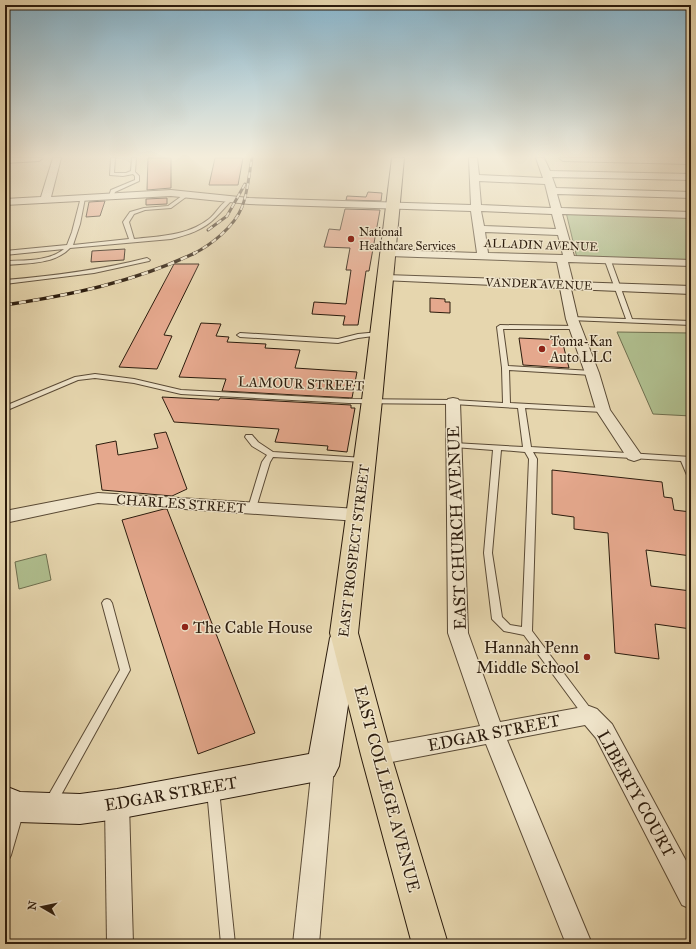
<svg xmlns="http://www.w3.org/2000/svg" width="696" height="949" font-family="'IM FELL Great Primer',serif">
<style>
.green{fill:#b0bf8f;stroke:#6e6e4e}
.building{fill:#e5a88d;stroke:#2c1c0d}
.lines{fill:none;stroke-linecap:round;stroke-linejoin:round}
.lane-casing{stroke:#5a4a35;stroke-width:2}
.street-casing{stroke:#5a4a35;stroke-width:2}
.secondary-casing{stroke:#2c1c0d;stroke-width:2}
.primary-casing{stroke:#2c1c0d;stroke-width:2}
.lane{fill:#efe4ca;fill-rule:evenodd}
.street{fill:#efe4ca;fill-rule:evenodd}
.secondary{fill:#efe4ca;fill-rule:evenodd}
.primary{fill:#e6d6ae;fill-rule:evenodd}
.rail-far1-casing{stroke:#2c1c0d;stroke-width:3}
.rail-casing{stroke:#2c1c0d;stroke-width:3.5}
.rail-far1{stroke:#efe4ca;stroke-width:2;stroke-dasharray:5.5;stroke-linecap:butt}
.rail{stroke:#efe4ca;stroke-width:2.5;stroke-dasharray:7;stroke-linecap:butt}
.poi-dot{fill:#8f2418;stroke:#efe4ca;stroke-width:1.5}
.labels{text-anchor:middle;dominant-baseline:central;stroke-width:3;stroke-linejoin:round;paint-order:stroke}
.far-poi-label{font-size:12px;fill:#2c1c0d;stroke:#efe4ca;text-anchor:start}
.far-street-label{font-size:12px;fill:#2c1c0d;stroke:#efe4ca}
.poi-label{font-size:14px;fill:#2c1c0d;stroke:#efe4ca;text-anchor:start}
.street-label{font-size:14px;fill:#2c1c0d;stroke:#efe4ca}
.near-street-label{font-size:17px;fill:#2c1c0d;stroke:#efe4ca}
.near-poi-label{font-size:17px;fill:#2c1c0d;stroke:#efe4ca;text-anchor:start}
</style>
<rect width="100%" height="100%" fill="#e6d6ae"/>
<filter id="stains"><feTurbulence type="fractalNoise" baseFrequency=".005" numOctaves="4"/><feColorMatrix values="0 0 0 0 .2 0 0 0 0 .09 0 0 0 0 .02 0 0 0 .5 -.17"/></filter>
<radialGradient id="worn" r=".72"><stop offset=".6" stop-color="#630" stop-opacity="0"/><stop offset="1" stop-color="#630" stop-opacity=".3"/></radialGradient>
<g class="green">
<path d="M 566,212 L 691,216 L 691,262 L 577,258 Z"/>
<path d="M 617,332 L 691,333 L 691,416 L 653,414 Z"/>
<path d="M 46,554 L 51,580 L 19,589 L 15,562 Z"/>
</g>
<g class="building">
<path d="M 148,158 L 171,158 L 171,188 L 147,190 Z"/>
<path d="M 215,158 L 243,158 L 238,185 L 209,185 Z"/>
<path d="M 368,192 L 382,193 L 381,201 L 346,200 L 347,196 L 366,197 Z"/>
<path d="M 167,198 L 167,204 L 146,205 L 146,199 Z"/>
<path d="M 105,201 L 100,216 L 86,217 L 89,202 Z"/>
<path d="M 345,209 L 380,210 L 369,271 L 366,271 L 358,325 L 343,325 L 345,316 L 312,314 L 314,302 L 346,304 L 351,270 L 346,270 L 350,248 L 324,247 L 329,229 L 340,230 Z"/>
<path d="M 125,249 L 124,260 L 91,262 L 92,251 Z"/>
<path d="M 174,264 L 199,264 L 164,335 L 172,336 L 157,369 L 119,367 Z"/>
<path d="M 430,298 L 445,299 L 445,302 L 450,302 L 450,313 L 430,312 Z"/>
<path d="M 201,323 L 221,324 L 216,336 L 229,337 L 227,342 L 266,344 L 265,348 L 300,350 L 295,368 L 357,372 L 352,398 L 222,391 L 226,379 L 179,377 Z"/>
<path d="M 519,338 L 562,340 L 569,368 L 523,365 Z"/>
<path d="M 162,397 L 219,400 L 220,398 L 351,405 L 351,408 L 355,408 L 347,452 L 327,450 L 328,446 L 275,442 L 279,429 L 174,422 Z"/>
<path d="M 166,432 L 187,489 L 172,496 L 102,490 L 96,445 L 116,441 L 118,455 L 158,448 L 154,434 Z"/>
<path d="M 552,470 L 662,482 L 664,497 L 672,498 L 674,510 L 691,512 L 691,556 L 646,550 L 651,586 L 691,591 L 691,629 L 655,624 L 659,659 L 615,653 L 608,533 L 574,529 L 574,517 L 552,514 Z"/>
<path d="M 164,509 L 167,509 L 255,733 L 198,754 L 122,520 Z"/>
</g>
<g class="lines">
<defs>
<g id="lane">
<path d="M 111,158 L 115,158 L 114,173 L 126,173 L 131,171 L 132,158 L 136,158 L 135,172 L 139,176 L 139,181 L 115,192 L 113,197 L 111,197 L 109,196 L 111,190 L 135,180 L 135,176 L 133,174 L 123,176 L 110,175 Z"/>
<path d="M 186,193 L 190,194 L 171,208 L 145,210 L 134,214 L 129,222 L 134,239 C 160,236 187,236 209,219 C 217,213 221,202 231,198 L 233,199 C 227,205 222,211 216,217 C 204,230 187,235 171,239 L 70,248 C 54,265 26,263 5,265 L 5,261 C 24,260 48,262 64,249 L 5,255 L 5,251 L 67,245 L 72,232 L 81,197 L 85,198 L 80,224 L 73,245 L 129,239 L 123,222 L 130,212 L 144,208 L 168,206 Z"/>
<path d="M 147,258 L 150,260 L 149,261 L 94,273 L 5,284 L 5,280 C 53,276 100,270 147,258 Z"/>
<path d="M 608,259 L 611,261 L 632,319 L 691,321 L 691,325 L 570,320 L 569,319 L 572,317 L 626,319 L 605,261 Z"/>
<path d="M 500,325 L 577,326 L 578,327 L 575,329 L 503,329 L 508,366 L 592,371 L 595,373 L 592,375 L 509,370 L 510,403 L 603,408 L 607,410 L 603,412 L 525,408 L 531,447 L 691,457 L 691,461 L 689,461 L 691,466 L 691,478 L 687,475 L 681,461 L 533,452 L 537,459 L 532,631 L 593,712 L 594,715 L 593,718 L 589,720 L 585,718 L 524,635 L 504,631 L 492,619 L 484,553 L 493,450 L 454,447 L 450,445 L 454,443 L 523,447 L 518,408 L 453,404 L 349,403 L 181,394 L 134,383 L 95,378 L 78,380 L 5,411 L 5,406 L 75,377 L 95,374 L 134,379 L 181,390 L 349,399 L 453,400 L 503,403 L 502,368 L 497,327 ZM 501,450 L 525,452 L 529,459 L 522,627 L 510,625 L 502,617 L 492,553 Z"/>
<path d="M 379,332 L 382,334 L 381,335 L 358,338 L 338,343 L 240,337 L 237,335 L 240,333 L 338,339 L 358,334 Z"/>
<path d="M 246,435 L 252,435 L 258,442 L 273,452 L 364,458 L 368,460 L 364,462 L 273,457 L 270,462 L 256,508 L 252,511 L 248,508 L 262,462 L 267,455 L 252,446 L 245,437 Z"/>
<path d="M 107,599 L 110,600 L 112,603 L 130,670 L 55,806 L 51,807 L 47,806 L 45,802 L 47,798 L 120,670 L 102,603 L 104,600 Z"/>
<path d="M 213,785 L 217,786 L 219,790 L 235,944 L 221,944 L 207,790 L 209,786 Z"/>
<path d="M 18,804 L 22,806 L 24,810 L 11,855 L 9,859 L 5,861 C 5,840 5,826 14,806 Z"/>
</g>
<g id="street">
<path d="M 5,158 L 43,158 L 39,161 L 5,163 Z"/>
<path d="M 53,158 L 61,158 L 51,197 L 171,190 L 249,198 L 471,205 L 469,158 L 477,158 L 479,175 L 543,178 L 536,158 L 544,158 L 550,171 L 691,174 L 691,180 L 552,177 L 556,188 L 691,192 L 691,198 L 557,194 L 561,208 L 691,212 L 691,218 L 562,214 L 574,256 L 691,260 L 691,266 L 568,262 L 573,282 L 691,286 L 691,294 L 571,289 L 578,319 L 599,373 L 610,410 L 642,456 L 640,459 L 634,461 L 628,459 L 596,410 L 585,373 L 566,319 L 560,288 L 382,280 L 380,278 L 382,276 L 386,275 L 561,281 L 557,262 L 389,256 L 384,253 L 389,250 L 477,253 L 471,211 L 249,204 L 171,196 L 5,205 L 5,199 L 41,197 ZM 479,181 L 545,184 L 551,208 L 481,205 ZM 481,211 L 552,214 L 556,229 L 484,226 ZM 485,232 L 558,235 L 563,255 L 488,253 Z"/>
<path d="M 559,158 L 691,158 L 691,164 L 563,161 Z"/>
<path d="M 453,398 L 458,399 L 460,402 L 468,633 L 500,722 L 589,706 L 597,709 L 612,724 L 691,870 L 691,909 L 682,905 L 596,738 L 585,725 L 507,740 L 592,944 L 566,944 L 486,744 L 376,765 L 368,762 L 365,755 L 368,748 L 376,745 L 480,726 L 448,633 L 446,402 L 448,399 Z"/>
<path d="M 98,493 L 358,509 L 364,511 L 366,515 L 364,519 L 358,521 L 98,503 L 5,523 L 5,511 Z"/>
<path d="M 323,756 L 331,759 L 334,766 L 319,944 L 293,944 L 312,766 L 315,759 Z"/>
<path d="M 117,793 L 125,796 L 129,804 L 133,944 L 107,944 L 105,804 L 109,796 Z"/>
</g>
<path id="secondary" d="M 344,627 L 354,631 L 358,638 L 339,766 L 334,776 L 323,780 L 117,819 L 80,824 L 18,822 L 5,817 L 5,786 L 20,792 L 80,794 L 117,789 L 309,754 L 330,638 L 334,631 Z"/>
<path id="primary" d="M 392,158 L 404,158 L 382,400 L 358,633 L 391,755 L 448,944 L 412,944 L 361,755 L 330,633 L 362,400 Z"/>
</defs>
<use href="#lane" class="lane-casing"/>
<use href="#street" class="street-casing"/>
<use href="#secondary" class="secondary-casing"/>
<use href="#primary" class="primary-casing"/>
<use href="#lane" class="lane"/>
<use href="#street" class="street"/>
<use href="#secondary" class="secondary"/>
<use href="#primary" class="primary"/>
<defs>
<g id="rail-far1">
<path d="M 208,230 L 227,216 L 245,184"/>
<path d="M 193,254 C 211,245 234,227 242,207 C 248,192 249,174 252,158"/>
</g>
<path id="rail" d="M 5,305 C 71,295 134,282 195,253"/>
</defs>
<use href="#rail-far1" class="rail-far1-casing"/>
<use href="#rail" class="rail-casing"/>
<use href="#rail-far1" class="rail-far1"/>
<use href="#rail" class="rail"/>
</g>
<linearGradient id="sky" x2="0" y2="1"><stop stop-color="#87b6cf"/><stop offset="0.54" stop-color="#f4eddb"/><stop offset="1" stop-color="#f4eddb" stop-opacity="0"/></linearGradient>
<rect width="696" height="290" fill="url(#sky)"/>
<g class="poi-dot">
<circle cx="351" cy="239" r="4"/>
<circle cx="542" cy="349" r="4"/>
<circle cx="185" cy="627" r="4"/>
<circle cx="587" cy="657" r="4"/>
</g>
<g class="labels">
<g class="far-poi-label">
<text x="359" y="232">National<tspan x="359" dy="14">Healthcare Services</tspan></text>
</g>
<g class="far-street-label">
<text transform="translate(541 245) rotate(2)">ALLADIN AVENUE</text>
<text transform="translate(539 284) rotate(2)">VANDER AVENUE</text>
</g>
<g class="poi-label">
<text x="550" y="341">Toma-Kan<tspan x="550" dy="16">Auto LLC</tspan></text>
</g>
<g class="street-label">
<text transform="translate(301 384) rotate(2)">LAMOUR STREET</text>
<text transform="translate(181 504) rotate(4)">CHARLES STREET</text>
<text transform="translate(354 551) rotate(-83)">EAST PROSPECT STREET</text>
</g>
<g class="near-street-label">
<text transform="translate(457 528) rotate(-92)">EAST CHURCH AVENUE</text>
<text transform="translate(494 733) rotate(-11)">EDGAR STREET</text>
<text transform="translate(387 789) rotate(75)">EAST COLLEGE AVENUE</text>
<text transform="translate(171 794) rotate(-10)">EDGAR STREET</text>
<text transform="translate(636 794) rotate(61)">LIBERTY COURT</text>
</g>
<g class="near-poi-label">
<text x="193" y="627">The Cable House</text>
<text x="579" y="647" text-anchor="end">Hannah Penn<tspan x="579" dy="20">Middle School</tspan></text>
</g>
</g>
<rect width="696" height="949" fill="none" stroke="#e6d6ae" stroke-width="20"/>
<rect x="6" y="6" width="684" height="937" fill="none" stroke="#2c1c0d" stroke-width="2"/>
<rect x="10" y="10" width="676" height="929" fill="none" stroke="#2c1c0d"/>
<g transform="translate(42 907) rotate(279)" stroke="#efe4ca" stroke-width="3" paint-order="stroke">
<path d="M0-3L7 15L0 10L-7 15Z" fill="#2c1c0d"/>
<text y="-6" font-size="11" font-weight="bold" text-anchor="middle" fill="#2c1c0d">N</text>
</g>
<rect width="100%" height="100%" filter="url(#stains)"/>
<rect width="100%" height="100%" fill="url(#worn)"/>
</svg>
